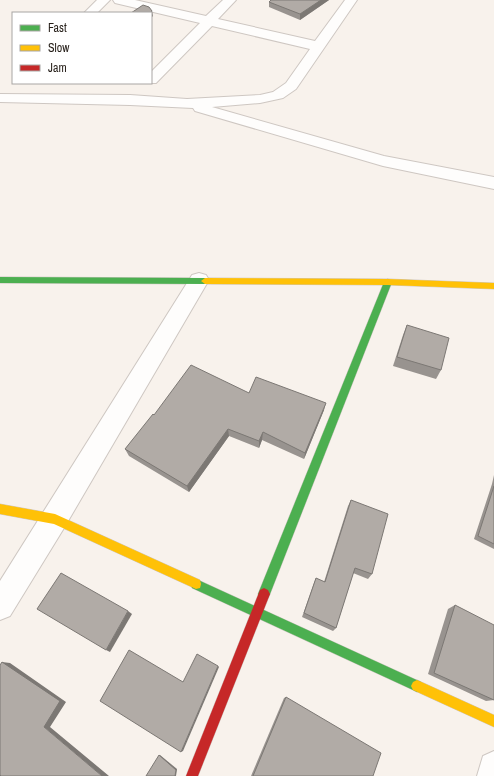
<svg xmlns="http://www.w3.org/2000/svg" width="494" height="776" font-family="'Archivo Narrow',sans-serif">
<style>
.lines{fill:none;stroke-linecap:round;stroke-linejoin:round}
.street-casing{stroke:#cec7c2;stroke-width:2}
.fast-casing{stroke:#cec7c2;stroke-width:1}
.slow-casing{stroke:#cec7c2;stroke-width:1}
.jam-casing{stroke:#cec7c2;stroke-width:1}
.street{fill:#fefdfc;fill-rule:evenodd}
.fast{fill:#4caf50;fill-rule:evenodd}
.slow{fill:#ffc107;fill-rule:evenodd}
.jam{fill:#c62828;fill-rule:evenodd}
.wall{fill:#98938f}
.shaded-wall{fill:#7c7874}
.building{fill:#b1aba6;stroke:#7c7874}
</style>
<rect width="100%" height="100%" fill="#f8f2ec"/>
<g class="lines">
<defs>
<g id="street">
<path d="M 97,0 L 110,0 L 97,13 L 84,13 Z"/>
<path d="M 113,0 L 135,0 L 206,16 L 223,0 L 236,0 L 218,19 L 315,41 L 345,0 L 357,0 L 296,89 L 283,98 L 260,103 L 212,107 L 384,156 L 494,177 L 494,189 L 383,166 L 195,111 L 193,108 L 130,105 L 0,102 L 0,94 L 130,95 L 187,99 L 260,95 L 273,92 L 286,83 L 310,49 L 212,26 L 156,83 L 146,83 L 151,83 L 151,72 L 200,23 L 115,3 Z"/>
<path d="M 199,273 L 206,275 L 209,280 L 206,285 L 64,528 L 10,616 L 0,620 L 0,581 L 192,275 Z"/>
<path d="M 494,751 L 494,776 L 477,776 L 483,756 Z"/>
</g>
<g id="fast">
<path d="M 0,277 L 205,278 L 209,281 L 205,284 L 0,283 Z"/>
<path d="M 388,279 L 392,282 L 270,594 L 268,598 L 264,600 L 260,598 L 258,594 L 384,282 Z"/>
<path d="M 196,579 L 421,682 L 423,686 L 421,690 L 417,692 L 413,690 L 192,588 L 191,584 L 192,580 Z"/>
</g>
<g id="slow">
<path d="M 205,278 L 388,279 L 494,283 L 494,289 L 388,285 L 205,284 L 201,281 Z"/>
<path d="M 0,504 L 55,514 L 200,580 L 201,584 L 200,588 L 196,589 L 54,524 L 0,514 Z"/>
<path d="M 417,680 L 494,715 L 494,727 L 413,690 L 411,686 L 413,682 Z"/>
</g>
<path id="jam" d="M 264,588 L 268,590 L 270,594 L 198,776 L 186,776 L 260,590 Z"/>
</defs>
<use href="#street" class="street-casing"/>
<use href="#fast" class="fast-casing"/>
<use href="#slow" class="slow-casing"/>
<use href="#jam" class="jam-casing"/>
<use href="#street" class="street"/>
<use href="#fast" class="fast"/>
<use href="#slow" class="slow"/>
<use href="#jam" class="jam"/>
</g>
<g class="wall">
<path d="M 329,0 L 300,20 L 269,7 L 269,2 Z"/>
<path d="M 407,325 L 441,370 L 436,379 L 393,366 L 403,335 Z"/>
<path d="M 249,393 L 324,410 L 304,459 L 262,440 L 259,448 L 229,436 L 189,492 L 129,456 L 125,449 L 154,415 Z"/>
<path d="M 494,475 L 494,549 L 474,539 L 492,484 Z"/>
<path d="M 351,500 L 372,574 L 368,579 L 353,573 L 336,628 L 333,631 L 302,617 L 314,583 L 316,578 L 324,582 L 348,506 Z"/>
<path d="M 455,605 L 494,700 L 486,701 L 428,674 L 448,609 Z"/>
<path d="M 286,697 L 373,776 L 251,776 L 284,698 Z"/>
</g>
<g class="shaded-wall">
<path d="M 321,0 L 329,0 L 300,20 L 300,14 Z"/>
<path d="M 152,11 L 153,16 L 151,18 L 151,13 L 150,13 Z"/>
<path d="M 326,403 L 324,410 L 304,459 L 305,453 Z"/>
<path d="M 228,429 L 229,436 L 189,492 L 187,486 Z"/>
<path d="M 263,432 L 262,440 L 259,448 L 259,441 Z"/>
<path d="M 128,611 L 132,614 L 110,652 L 106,650 Z"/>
<path d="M 2,662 L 10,663 L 66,702 L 50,727 L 109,776 L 102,776 L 44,727 Z"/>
<path d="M 218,666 L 219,667 L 183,751 L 181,752 Z"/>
<path d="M 159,755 L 160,755 L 177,769 L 176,776 L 175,776 Z"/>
</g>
<g class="building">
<path d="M 271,0 L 321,0 L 300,14 L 269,2 Z"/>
<path d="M 143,5 L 149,7 L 152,11 L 150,13 L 131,13 Z"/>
<path d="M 407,325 L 449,338 L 441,370 L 397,357 Z"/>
<path d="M 191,365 L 249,393 L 256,377 L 326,403 L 305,453 L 263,432 L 259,441 L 228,429 L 187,486 L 125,449 L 153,414 L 154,415 Z"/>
<path d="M 494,486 L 494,544 L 478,536 Z"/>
<path d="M 351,500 L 388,514 L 372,574 L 355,568 L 336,628 L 304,613 L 316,578 L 325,582 Z"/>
<path d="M 61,573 L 128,611 L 106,650 L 37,609 Z"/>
<path d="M 455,605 L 494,625 L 494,700 L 434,673 Z"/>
<path d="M 129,650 L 183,682 L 197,654 L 218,666 L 181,752 L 100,701 Z"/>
<path d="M 2,662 L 60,701 L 44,727 L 102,776 L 1,776 L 0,775 L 0,665 Z"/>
<path d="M 286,697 L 381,753 L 373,776 L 253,776 Z"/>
<path d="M 159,755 L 176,770 L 175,776 L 146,776 Z"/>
</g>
<rect x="12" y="12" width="140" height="72" fill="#ffffff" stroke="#a8a5a3"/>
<rect x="20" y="25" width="20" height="6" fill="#4caf50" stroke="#a8a5a3"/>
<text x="48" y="32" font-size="12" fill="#251e18">Fast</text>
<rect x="20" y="45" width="20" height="6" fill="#ffc107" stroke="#a8a5a3"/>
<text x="48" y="52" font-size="12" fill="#251e18">Slow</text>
<rect x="20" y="65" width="20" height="6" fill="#c62828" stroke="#a8a5a3"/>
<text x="48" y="72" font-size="12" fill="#251e18">Jam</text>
</svg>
